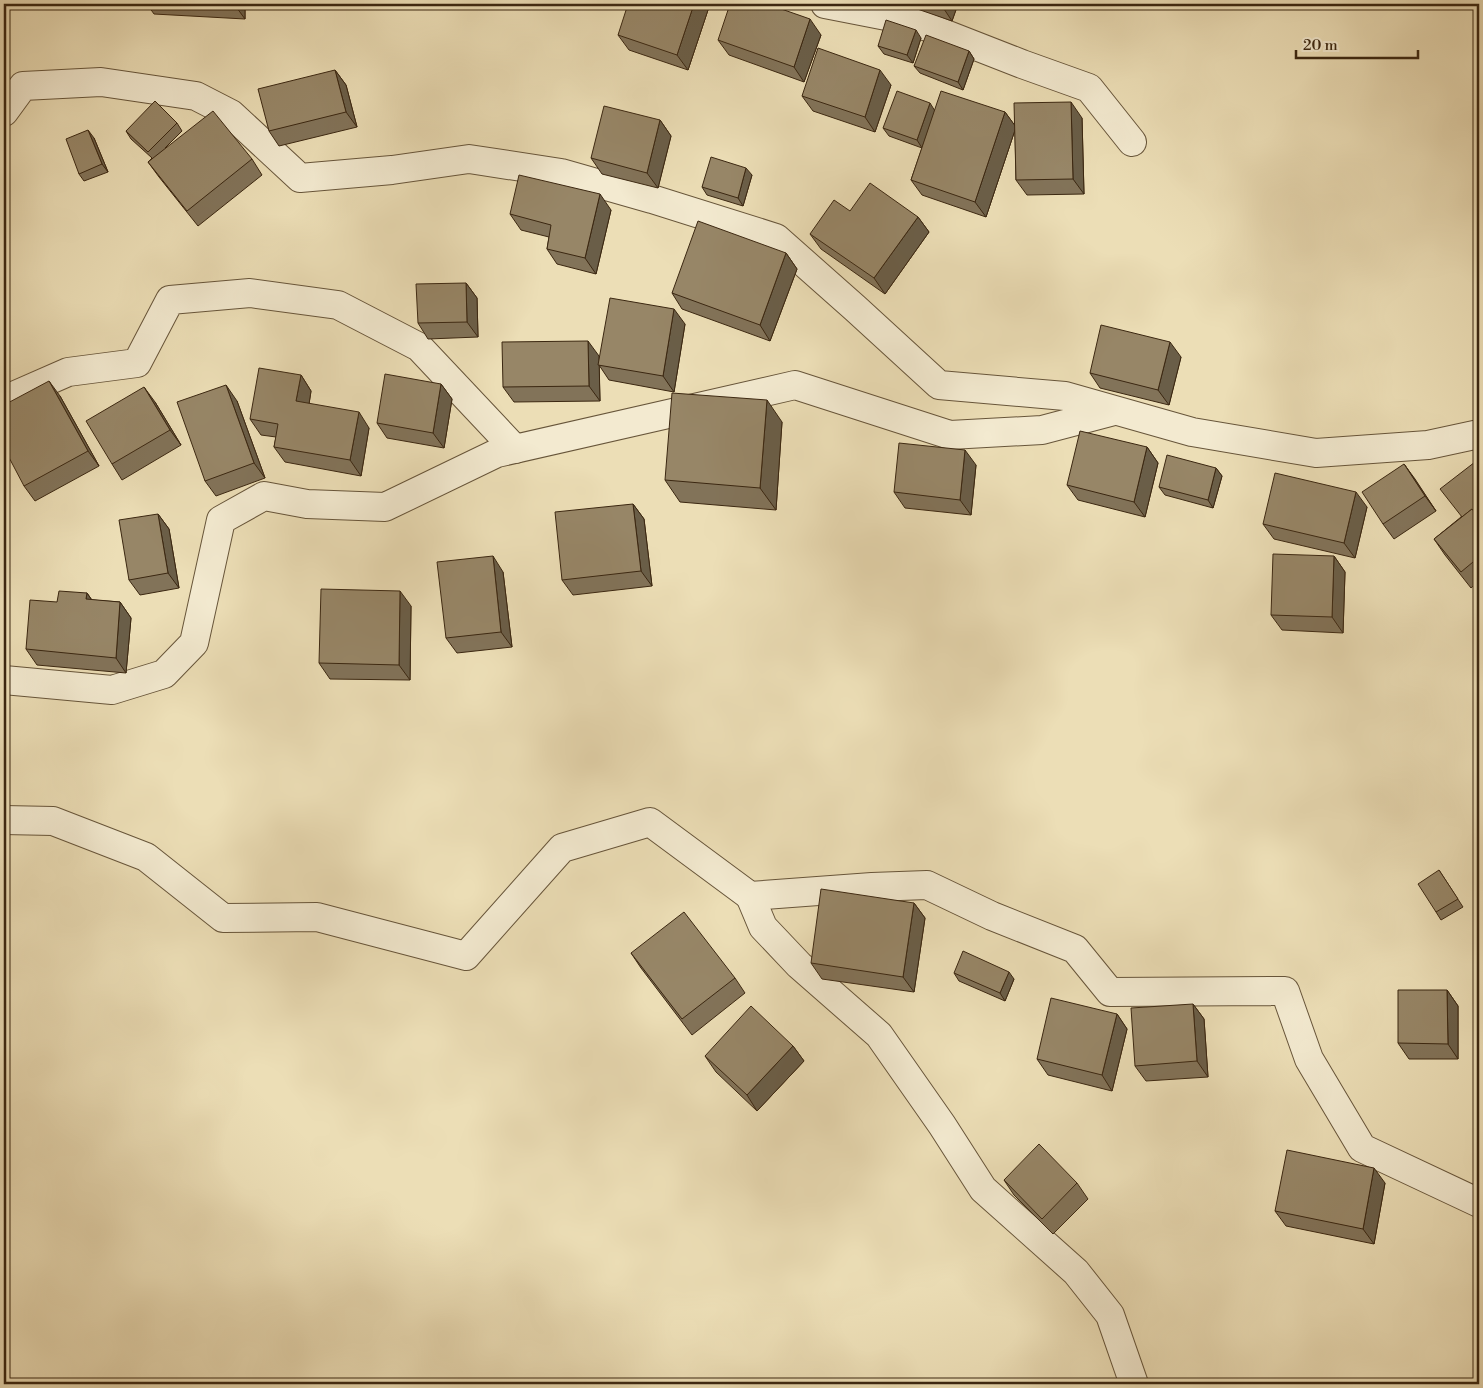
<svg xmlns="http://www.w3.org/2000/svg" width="1483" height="1388" font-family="'Libre Bodoni',serif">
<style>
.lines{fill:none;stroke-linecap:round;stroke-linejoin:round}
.minor-casing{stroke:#67553a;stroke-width:30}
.minor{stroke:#f3ead0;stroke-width:28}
.wall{fill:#827359;stroke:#3b2711}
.shaded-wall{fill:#6a5e48;stroke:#3b2711}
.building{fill:#978667;stroke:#3b2711}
</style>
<rect width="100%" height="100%" fill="#ecdeb6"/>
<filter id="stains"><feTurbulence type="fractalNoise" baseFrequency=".004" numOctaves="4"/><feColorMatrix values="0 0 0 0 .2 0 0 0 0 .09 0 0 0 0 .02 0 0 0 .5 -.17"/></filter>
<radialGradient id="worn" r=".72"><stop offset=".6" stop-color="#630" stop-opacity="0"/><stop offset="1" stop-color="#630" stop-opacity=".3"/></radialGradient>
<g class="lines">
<defs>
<g id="minor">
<path d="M 825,4 L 912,21 L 1022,64 L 1089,88 L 1132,142"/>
<path d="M 4,112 L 23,86 L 101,82 L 196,96 L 231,114 L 300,178 L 392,170 L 469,159 L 561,173 L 652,199 L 776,238 L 855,308 L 939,385 L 1065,396 L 1192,432 L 1316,453 L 1428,445 L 1479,434"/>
<path d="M 4,400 L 68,372 L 137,363 L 170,300 L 250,293 L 338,305 L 419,347 L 515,449"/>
<path d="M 4,680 L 112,690 L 164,674 L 194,643 L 221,520 L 264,496 L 307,504 L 385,507 L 497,453 L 795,385 L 950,435 L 1042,430 L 1114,411"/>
<path d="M 4,820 L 53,821 L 146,857 L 223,918 L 317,917 L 466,956 L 562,848 L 650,822 L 750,896 L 872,887 L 927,885 L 992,916 L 1075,949 L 1110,992 L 1285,991 L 1309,1059 L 1362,1148 L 1479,1203"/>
<path d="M 750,896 L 763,927 L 799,965 L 879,1035 L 942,1125 L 983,1189 L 1076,1272 L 1110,1315 L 1134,1384"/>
</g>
</defs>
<use href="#minor" class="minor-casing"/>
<use href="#minor" class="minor"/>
</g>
<g class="wall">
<path d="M 147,4 L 245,4 L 245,19 L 154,14 Z"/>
<path d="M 710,4 L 688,70 L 629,50 L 618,35 Z"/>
<path d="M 903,4 L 958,4 L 952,21 Z"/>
<path d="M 821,35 L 804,82 L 729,55 L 718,40 Z"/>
<path d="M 921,38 L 913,63 L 884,54 L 878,46 Z"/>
<path d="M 969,51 L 974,59 L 963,90 L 920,73 L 914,66 Z"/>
<path d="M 335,70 L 346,85 L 357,127 L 279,146 L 269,131 Z"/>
<path d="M 891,85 L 875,132 L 813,111 L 802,96 Z"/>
<path d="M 935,110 L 1005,112 L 1015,126 L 1082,118 L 1084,194 L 1027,195 L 1016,180 L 1015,130 L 986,217 L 922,195 L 911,180 L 922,148 L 889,136 L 883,128 Z"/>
<path d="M 660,120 L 671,136 L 658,188 L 602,174 L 591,158 Z"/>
<path d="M 177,123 L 182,131 L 165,148 L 252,159 L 262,175 L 198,226 L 159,177 L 148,162 L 152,158 L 131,139 L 126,131 Z"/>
<path d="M 94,138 L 108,172 L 84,181 L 79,174 Z"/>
<path d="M 752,175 L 743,206 L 707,195 L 702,187 Z"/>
<path d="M 611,210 L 596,274 L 557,264 L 547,249 L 549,237 L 521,230 L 510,214 Z"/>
<path d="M 850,211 L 918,217 L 929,232 L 885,294 L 821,249 L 810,234 Z"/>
<path d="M 786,253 L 797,269 L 770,341 L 682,309 L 672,293 Z"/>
<path d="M 466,283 L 477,298 L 478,337 L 428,339 L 418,323 Z"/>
<path d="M 685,324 L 674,392 L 609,380 L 599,365 L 600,401 L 514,402 L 503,387 L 599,356 L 599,362 Z"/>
<path d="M 1181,357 L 1169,405 L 1100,388 L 1090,373 Z"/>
<path d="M 301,375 L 311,391 L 309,404 L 369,428 L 361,476 L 285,462 L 274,447 L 276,437 L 261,435 L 250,419 Z"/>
<path d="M 441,384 L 452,399 L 444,448 L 387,438 L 377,423 Z"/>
<path d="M 60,396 L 99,466 L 35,501 L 24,486 Z"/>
<path d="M 237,401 L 265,478 L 216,496 L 205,481 Z"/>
<path d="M 155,402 L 181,445 L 122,480 L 112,464 Z"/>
<path d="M 782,422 L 776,510 L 680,502 L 665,480 Z"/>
<path d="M 1147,447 L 1158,463 L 1145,517 L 1078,500 L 1067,485 Z"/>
<path d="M 1404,464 L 1436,511 L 1394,539 L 1383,524 Z"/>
<path d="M 976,465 L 971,515 L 905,508 L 894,492 Z"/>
<path d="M 1216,468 L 1222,476 L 1213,508 L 1165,495 L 1159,487 Z"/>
<path d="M 1479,468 L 1479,581 L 1471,588 L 1445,555 L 1434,539 L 1461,517 Z"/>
<path d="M 633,504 L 644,519 L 652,586 L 573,595 L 562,580 Z"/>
<path d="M 1367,507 L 1355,558 L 1274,539 L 1263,524 Z"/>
<path d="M 158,514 L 169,529 L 179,588 L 140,595 L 129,580 Z"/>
<path d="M 1334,556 L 1345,572 L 1343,633 L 1282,630 L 1271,615 Z"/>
<path d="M 503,572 L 512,647 L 457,653 L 446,638 Z"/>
<path d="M 87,593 L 92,600 L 120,602 L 131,618 L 126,673 L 37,665 L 26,649 L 57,602 Z"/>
<path d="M 411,606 L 410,680 L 330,679 L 319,663 Z"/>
<path d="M 1439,870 L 1463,907 L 1441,920 L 1436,912 Z"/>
<path d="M 914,903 L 925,918 L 914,992 L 822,979 L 811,963 Z"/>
<path d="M 631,953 L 735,978 L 745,993 L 692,1035 L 641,968 Z"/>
<path d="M 954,973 L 1014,979 L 1005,1001 L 959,981 Z"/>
<path d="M 1447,990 L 1458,1006 L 1458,1059 L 1409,1059 L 1398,1043 Z"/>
<path d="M 1193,1004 L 1204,1019 L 1208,1077 L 1146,1081 L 1135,1066 Z"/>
<path d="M 1117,1014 L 1127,1029 L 1112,1091 L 1048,1075 L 1037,1059 Z"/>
<path d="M 793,1046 L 804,1061 L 757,1111 L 716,1072 L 705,1056 Z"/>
<path d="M 1004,1180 L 1077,1183 L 1088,1199 L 1053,1234 L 1014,1195 Z"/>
<path d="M 1385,1183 L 1374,1244 L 1286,1226 L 1275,1211 Z"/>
</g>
<g class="shaded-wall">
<path d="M 234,4 L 245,4 L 245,19 Z"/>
<path d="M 694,4 L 710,4 L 688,70 L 677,55 Z"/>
<path d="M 942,4 L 958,4 L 952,21 L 942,6 Z"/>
<path d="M 810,19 L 821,35 L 804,82 L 794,67 Z"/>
<path d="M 916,30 L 921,38 L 913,63 L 907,55 Z"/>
<path d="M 969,51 L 974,59 L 963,90 L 958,82 Z"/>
<path d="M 335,70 L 346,85 L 357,127 L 346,112 Z"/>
<path d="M 880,70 L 891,85 L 875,132 L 865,117 Z"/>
<path d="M 1071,102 L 1082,118 L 1084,194 L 1073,179 Z"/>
<path d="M 930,103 L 935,111 L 922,148 L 917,140 Z"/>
<path d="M 1005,112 L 1016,127 L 986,217 L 975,202 Z"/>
<path d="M 660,120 L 671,136 L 658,188 L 647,173 Z"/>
<path d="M 88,130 L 94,138 L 108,172 L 102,164 Z"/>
<path d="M 746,168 L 752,175 L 743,206 L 738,198 Z"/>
<path d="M 600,194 L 611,210 L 596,274 L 585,258 Z"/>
<path d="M 918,217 L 929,232 L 885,294 L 874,278 Z"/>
<path d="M 786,253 L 797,269 L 770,341 L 760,325 Z"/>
<path d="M 466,283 L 477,298 L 478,337 L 467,322 Z"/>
<path d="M 674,309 L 685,324 L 674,392 L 663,376 Z"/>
<path d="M 588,341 L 599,356 L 600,401 L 589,386 Z"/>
<path d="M 1170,342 L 1181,357 L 1169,405 L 1158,390 Z"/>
<path d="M 301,375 L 311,391 L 307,417 L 296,401 Z"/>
<path d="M 49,381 L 60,396 L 99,466 L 88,451 Z"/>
<path d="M 441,384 L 452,399 L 444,448 L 433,433 Z"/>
<path d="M 226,385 L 237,401 L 265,478 L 254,463 Z"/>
<path d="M 144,387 L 155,402 L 181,445 L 170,430 Z"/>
<path d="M 767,400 L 782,422 L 776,510 L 760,488 Z"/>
<path d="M 359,412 L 369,428 L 361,476 L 350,460 Z"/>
<path d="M 1147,447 L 1158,463 L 1145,517 L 1134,502 Z"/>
<path d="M 965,450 L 976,465 L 971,515 L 960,500 Z"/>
<path d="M 1404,464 L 1415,479 L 1436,511 L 1425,496 Z"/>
<path d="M 1216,468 L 1222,476 L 1213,508 L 1208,500 Z"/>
<path d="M 1356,492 L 1367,507 L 1355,558 L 1344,543 Z"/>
<path d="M 633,504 L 644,519 L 652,586 L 641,571 Z"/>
<path d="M 158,514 L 169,529 L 179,588 L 168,573 Z"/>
<path d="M 493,556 L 503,572 L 512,647 L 501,632 Z"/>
<path d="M 1334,556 L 1345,572 L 1343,633 L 1332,617 Z"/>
<path d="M 400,591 L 411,606 L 410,680 L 399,665 Z"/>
<path d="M 87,593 L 97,608 L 86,599 Z"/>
<path d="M 120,602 L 131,618 L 126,673 L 116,658 Z"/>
<path d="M 914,903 L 925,918 L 914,992 L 903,977 Z"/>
<path d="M 1009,972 L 1014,979 L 1005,1001 L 1000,993 Z"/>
<path d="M 1447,990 L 1458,1006 L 1458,1059 L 1448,1044 Z"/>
<path d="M 1193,1004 L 1204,1019 L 1208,1077 L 1197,1061 Z"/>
<path d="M 1117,1014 L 1127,1029 L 1112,1091 L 1102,1075 Z"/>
<path d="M 793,1046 L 804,1061 L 757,1111 L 747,1095 Z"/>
<path d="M 1374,1168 L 1385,1183 L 1374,1244 L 1363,1229 Z"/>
</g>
<g class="building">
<path d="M 628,4 L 694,4 L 677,55 L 618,35 Z"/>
<path d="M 730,4 L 767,4 L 810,19 L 794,67 L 718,40 Z"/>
<path d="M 886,20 L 916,30 L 907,55 L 878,46 Z"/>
<path d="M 926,35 L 969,51 L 958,82 L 914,66 Z"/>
<path d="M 818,48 L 880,70 L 865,117 L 802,96 Z"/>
<path d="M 335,70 L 346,112 L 269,131 L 258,89 Z"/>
<path d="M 897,91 L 930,103 L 917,140 L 883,128 Z"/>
<path d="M 941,91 L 1005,112 L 975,202 L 911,180 Z"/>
<path d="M 155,101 L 177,123 L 148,152 L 126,131 Z"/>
<path d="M 1071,102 L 1073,179 L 1016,180 L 1014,103 Z"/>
<path d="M 604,106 L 660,120 L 647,173 L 591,158 Z"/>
<path d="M 213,111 L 252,159 L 187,211 L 148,162 Z"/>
<path d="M 88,130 L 102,164 L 79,174 L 66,139 Z"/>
<path d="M 711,157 L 746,168 L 738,198 L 702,187 Z"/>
<path d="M 519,175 L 600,194 L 585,258 L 547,249 L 551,225 L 510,214 Z"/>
<path d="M 870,183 L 918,217 L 874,278 L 810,234 L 834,200 L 850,211 Z"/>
<path d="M 698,221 L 786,253 L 760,325 L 672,293 Z"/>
<path d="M 466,283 L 467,322 L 418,323 L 416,284 Z"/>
<path d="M 610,298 L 674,309 L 663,376 L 598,365 Z"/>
<path d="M 1101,325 L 1170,342 L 1158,390 L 1090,373 Z"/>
<path d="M 588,341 L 589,386 L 503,387 L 502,342 Z"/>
<path d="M 259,368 L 301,375 L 296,401 L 359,412 L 350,460 L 274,447 L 278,424 L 250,419 Z"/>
<path d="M 385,374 L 441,384 L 433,433 L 377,423 Z"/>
<path d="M 49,381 L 88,451 L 24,486 L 4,448 L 4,405 Z"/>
<path d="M 226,385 L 254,463 L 205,481 L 177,402 Z"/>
<path d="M 144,387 L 170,430 L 112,464 L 86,421 Z"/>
<path d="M 672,393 L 767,400 L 760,488 L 665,480 Z"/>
<path d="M 1080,431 L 1147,447 L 1134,502 L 1067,485 Z"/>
<path d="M 899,443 L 965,450 L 960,500 L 894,492 Z"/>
<path d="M 1167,455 L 1216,468 L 1208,500 L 1159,487 Z"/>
<path d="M 1475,462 L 1479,468 L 1479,512 L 1476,514 L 1472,509 L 1462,517 L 1440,489 Z"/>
<path d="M 1404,464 L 1425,496 L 1383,524 L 1362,492 Z"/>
<path d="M 1275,473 L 1356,492 L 1344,543 L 1263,524 Z"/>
<path d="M 633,504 L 641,571 L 562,580 L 555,512 Z"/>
<path d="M 1472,509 L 1479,518 L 1479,557 L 1461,572 L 1434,539 Z"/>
<path d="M 158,514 L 168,573 L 129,580 L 119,520 Z"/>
<path d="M 1273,554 L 1334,556 L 1332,617 L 1271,615 Z"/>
<path d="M 493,556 L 501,632 L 446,638 L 437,562 Z"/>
<path d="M 321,589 L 400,591 L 399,665 L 319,663 Z"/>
<path d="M 59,591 L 87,593 L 86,599 L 120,602 L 116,658 L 26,649 L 30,600 L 57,602 Z"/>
<path d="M 1439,870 L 1458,899 L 1436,912 L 1418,884 Z"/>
<path d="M 821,889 L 914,903 L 903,977 L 811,963 Z"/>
<path d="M 684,912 L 735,978 L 682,1019 L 631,953 Z"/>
<path d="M 963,951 L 1009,972 L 1000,993 L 954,973 Z"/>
<path d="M 1398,990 L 1447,990 L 1448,1044 L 1398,1043 Z"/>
<path d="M 1051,998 L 1117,1014 L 1102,1075 L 1037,1059 Z"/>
<path d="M 1193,1004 L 1197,1061 L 1135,1066 L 1131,1008 Z"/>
<path d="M 751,1006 L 793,1046 L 747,1095 L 705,1056 Z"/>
<path d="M 1039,1144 L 1077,1183 L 1042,1219 L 1004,1180 Z"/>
<path d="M 1287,1150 L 1374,1168 L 1363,1229 L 1275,1211 Z"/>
</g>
<rect width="1483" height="1388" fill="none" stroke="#ecdeb6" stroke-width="20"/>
<rect x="5" y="5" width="1473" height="1378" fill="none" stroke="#3b2711" stroke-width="2.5"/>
<rect x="10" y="10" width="1463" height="1368" fill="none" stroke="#3b2711"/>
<path d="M1296 50v8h122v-8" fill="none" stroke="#3b2711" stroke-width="2.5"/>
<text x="1303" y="50" font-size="15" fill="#3b2711" stroke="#f3ead0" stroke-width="4" paint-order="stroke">20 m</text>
<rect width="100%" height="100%" filter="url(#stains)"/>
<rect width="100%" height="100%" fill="url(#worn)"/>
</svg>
